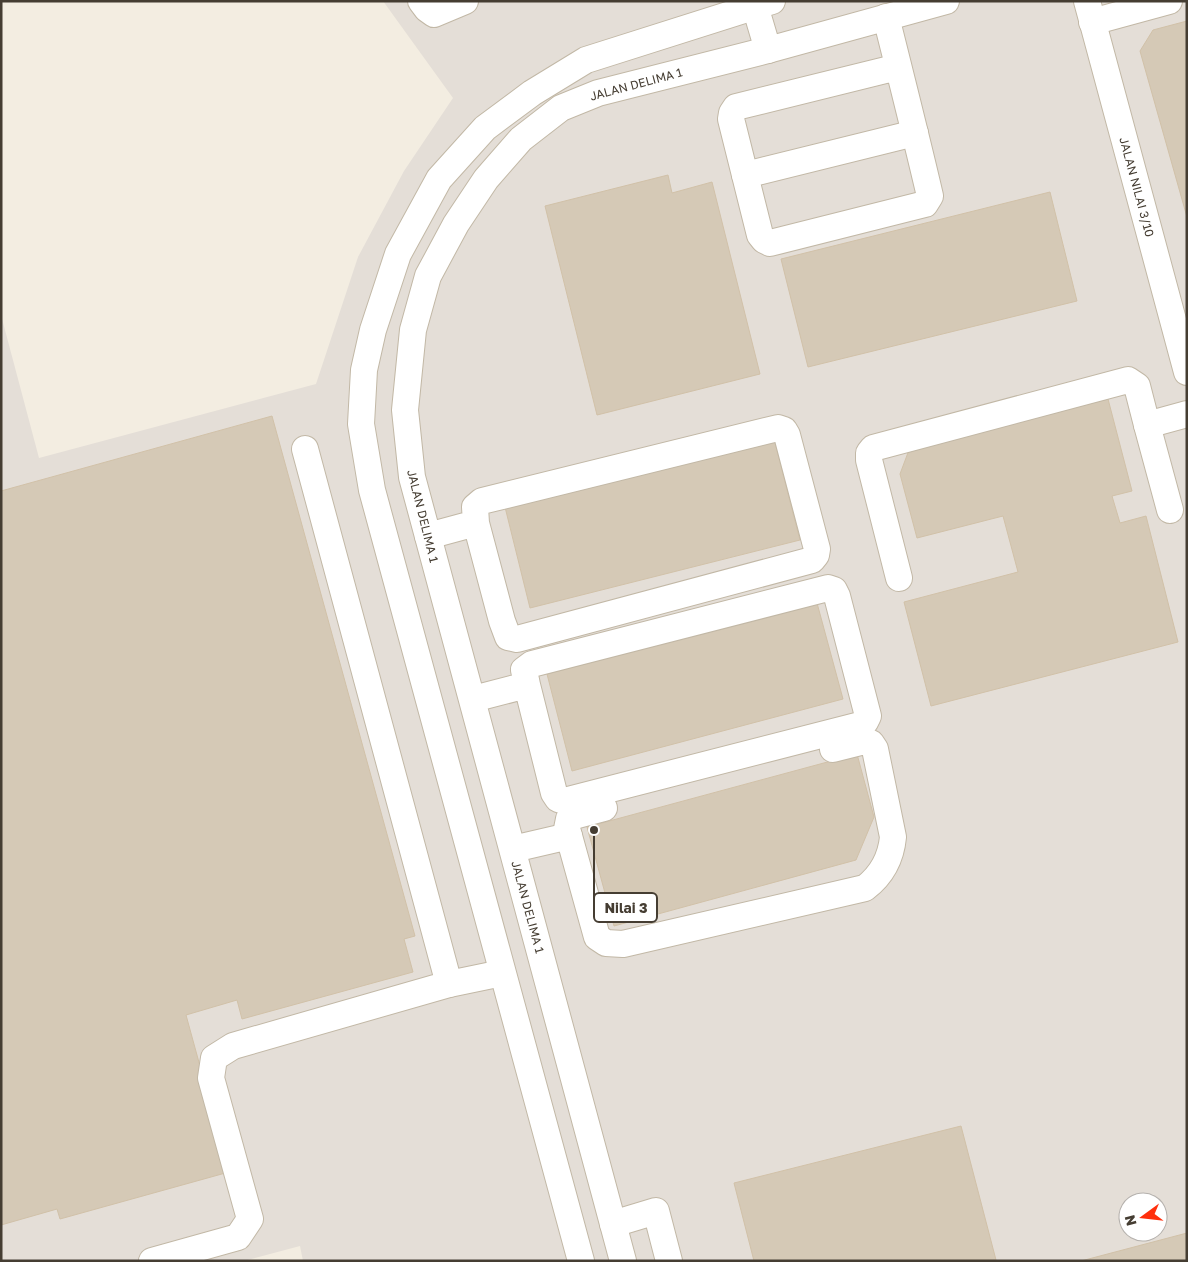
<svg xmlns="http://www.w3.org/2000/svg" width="1188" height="1262" font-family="'Golos Text',sans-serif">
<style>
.industrial{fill:#e4ded7;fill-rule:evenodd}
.building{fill:#d5c9b6;stroke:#d1c1a8}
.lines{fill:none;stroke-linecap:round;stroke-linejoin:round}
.minor-casing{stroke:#c2b8a6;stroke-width:28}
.minor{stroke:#fff;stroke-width:26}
.labels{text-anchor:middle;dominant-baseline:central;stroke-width:5;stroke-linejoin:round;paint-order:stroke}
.street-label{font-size:12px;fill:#453d32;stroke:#fff}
.leader{fill:none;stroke:#453d32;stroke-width:2}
.callout-dot{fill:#453d32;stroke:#fff;stroke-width:2}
.callout{fill:#fff;stroke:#453d32;stroke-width:2}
.callout-label{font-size:14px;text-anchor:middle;font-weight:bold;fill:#453d32}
</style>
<rect width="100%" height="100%" fill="#f3ede1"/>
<path class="industrial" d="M 383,1 L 1187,1 L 1187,1261 L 303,1261 L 300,1246 L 244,1261 L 1,1261 L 1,315 L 39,458 L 316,384 L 358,257 L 404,171 L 453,98 ZM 1128,1202 L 1158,1202 L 1158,1232 L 1128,1232 Z"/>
<g class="building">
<path d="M 1187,21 L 1187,217 L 1140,51 L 1153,30 Z"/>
<path d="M 668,175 L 672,193 L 712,182 L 760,374 L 597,415 L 545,206 Z"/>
<path d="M 1050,192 L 1077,301 L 808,367 L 781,259 Z"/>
<path d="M 1108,399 L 1132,491 L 1112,496 L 1120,523 L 1146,516 L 1178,642 L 931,706 L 904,602 L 1018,572 L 1003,516 L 917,538 L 900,474 L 909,450 Z"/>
<path d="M 272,416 L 415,936 L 404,939 L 413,972 L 242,1019 L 237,1000 L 186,1015 L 229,1172 L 60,1219 L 57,1209 L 1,1225 L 1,491 Z"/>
<path d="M 774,439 L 800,540 L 530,608 L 505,507 Z"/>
<path d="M 817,603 L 843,699 L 572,771 L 547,674 Z"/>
<path d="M 857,754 L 874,817 L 856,860 L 614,926 L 587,827 Z"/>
<path d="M 961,1126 L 996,1260 L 754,1261 L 734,1183 Z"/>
<path d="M 1187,1233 L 1187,1261 L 1081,1261 Z"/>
</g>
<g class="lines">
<defs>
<g id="minor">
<path d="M 421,1 L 427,9 L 434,14 L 465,1"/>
<path d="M 1087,1 L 1187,372"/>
<path d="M 755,6 L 768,50"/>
<path d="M 886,17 C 901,77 916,136 930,196 L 925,204 L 770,243 L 764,240 L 760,235 L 731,119 L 732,113 L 736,107 L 898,67"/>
<path d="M 1092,22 L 1169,1"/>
<path d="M 745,175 L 915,133"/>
<path d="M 1147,425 L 1170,510"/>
<path d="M 428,536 L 476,523 L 502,621 L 508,637 L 517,639 L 812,560 L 816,555 L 817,549 L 787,435 L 784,430 L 778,428 L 482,501 L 475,507 L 476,523"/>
<path d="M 899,578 L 869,460 L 869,453 L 873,448 L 1128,380 L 1137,386 L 1147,425 L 1187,414"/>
<path d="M 473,699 L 527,685 L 554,793 L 558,799 L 564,801 L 860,725 L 865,722 L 868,716 L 837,596 L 834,590 L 828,588 L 532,664 L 524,670 L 527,685"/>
<path d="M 569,836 L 567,829 L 569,819 L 574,816 L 604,808"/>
<path d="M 513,849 L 569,836 L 597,937 L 606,943 L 623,944 L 865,888 C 882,875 891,858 893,837 L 875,749 L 871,743 L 865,741 L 833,749"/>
<path d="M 449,984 L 502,973"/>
<path d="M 613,1224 L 656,1211 L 669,1261"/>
<path d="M 152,1261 L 238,1237 L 250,1219 L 211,1078 L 214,1058 L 233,1046 L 449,984 L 305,449"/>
<path d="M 581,1261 L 372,490 L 361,424 L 364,370 L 373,330 L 398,254 L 439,179 L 485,128 L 532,93 L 586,60 L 772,1"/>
<path d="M 623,1261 L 412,477 L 405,410 L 413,330 L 428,276 L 456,224 L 486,179 L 521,139 L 561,108 L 598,93 L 768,50 L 946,1"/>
</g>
</defs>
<use href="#minor" class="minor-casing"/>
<use href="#minor" class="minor"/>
</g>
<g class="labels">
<g class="street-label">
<text transform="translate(636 84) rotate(-15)">JALAN DELIMA 1</text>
<text transform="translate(1137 187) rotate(75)">JALAN NILAI 3/10</text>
<text transform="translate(423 516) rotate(76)">JALAN DELIMA 1</text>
<text transform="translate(528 907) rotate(75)">JALAN DELIMA 1</text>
</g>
</g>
<path class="leader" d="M594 830L594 908"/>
<circle class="callout-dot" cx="594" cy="830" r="5"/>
<rect class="callout" x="594" y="893" width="63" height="29" rx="5"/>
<g class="callout-label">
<text x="626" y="913">Nilai 3</text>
</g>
<rect width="1188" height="1262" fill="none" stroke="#453d32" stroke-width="5"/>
<g transform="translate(1143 1217) rotate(255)"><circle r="24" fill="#ffffff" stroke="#b5b1ad"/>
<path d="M0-4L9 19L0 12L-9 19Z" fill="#ff2f0c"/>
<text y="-8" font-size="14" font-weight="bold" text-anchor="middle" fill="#453d32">N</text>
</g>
</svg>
